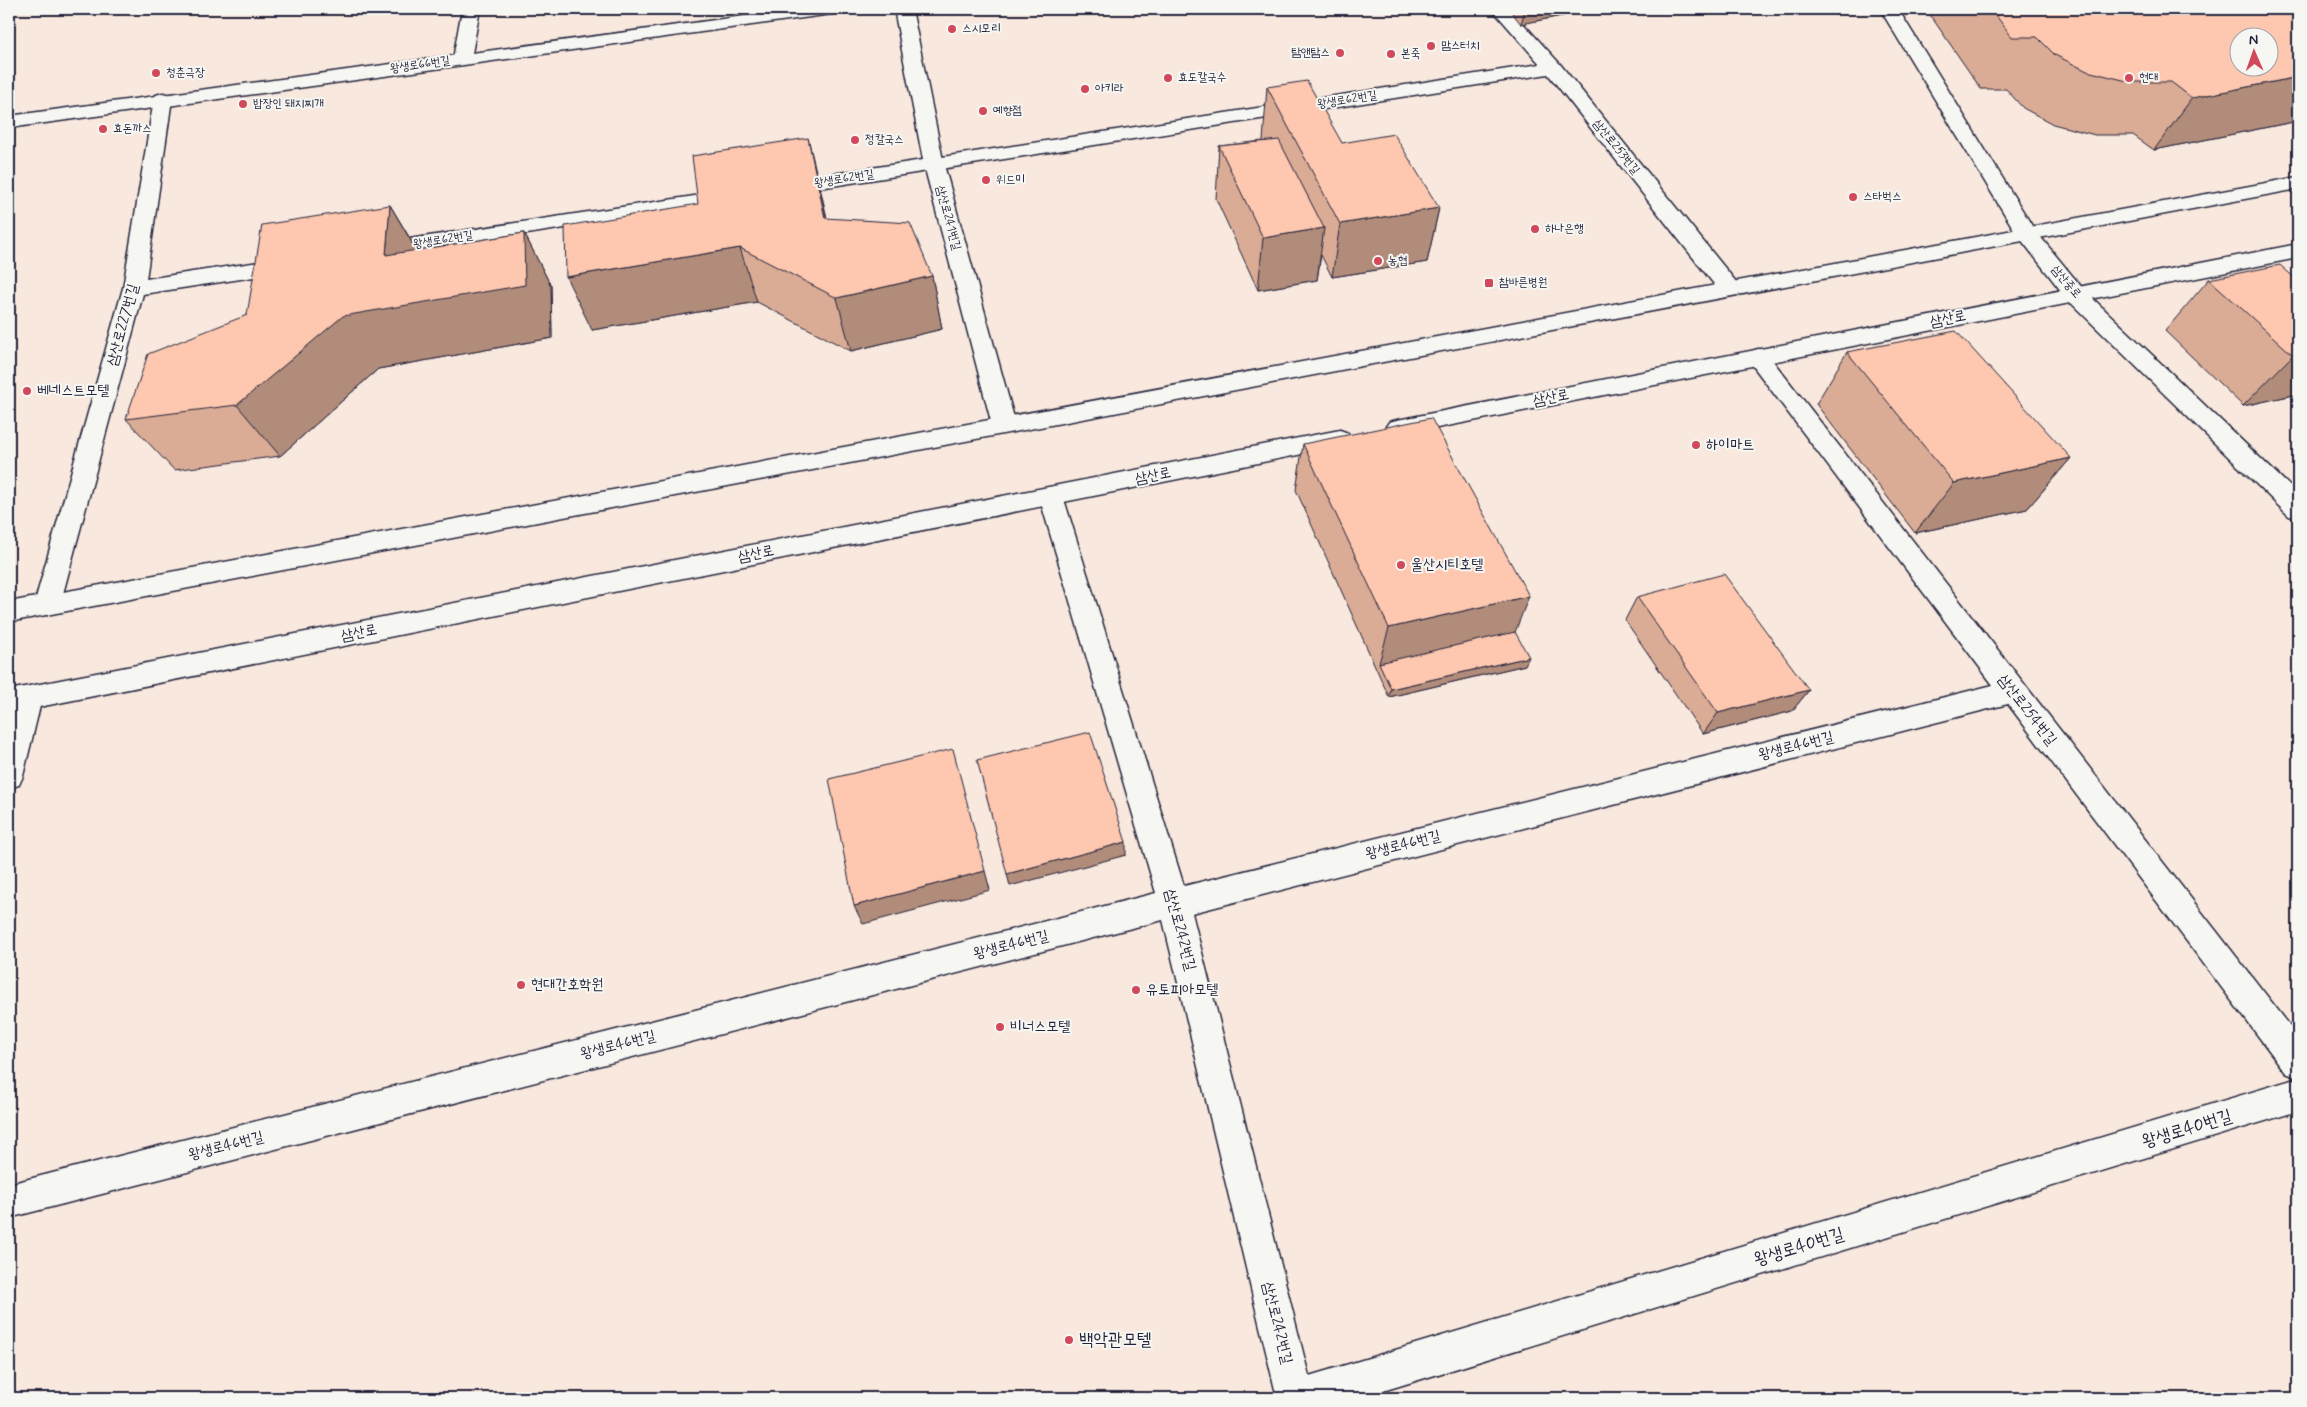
<svg xmlns="http://www.w3.org/2000/svg" width="2307" height="1407" font-family="Mynerve,'Poor Story',sans-serif">
<style>
.lines{fill:none;stroke-linecap:round;stroke-linejoin:round}
.service-casing{stroke:#22223b;stroke-width:3}
.minor-casing{stroke:#22223b;stroke-width:3}
.tertiary-casing{stroke:#22223b;stroke-width:3}
.secondary-casing{stroke:#22223b;stroke-width:3}
.service{fill:#f6f6f2;fill-rule:evenodd}
.minor{fill:#f6f6f2;fill-rule:evenodd}
.tertiary{fill:#f6f6f2;fill-rule:evenodd}
.secondary{fill:#f6f6f2;fill-rule:evenodd}
.wall{fill:#daac96;stroke:#22223b}
.shaded-wall{fill:#b18c7a;stroke:#22223b}
.building{fill:#fdc8af;stroke:#22223b;fill-rule:evenodd}
.poi-dot{fill:#d1495b;stroke:#f6f6f2;stroke-width:2}
.labels{text-anchor:middle;dominant-baseline:central;stroke-width:4;stroke-linejoin:round;paint-order:stroke}
.far-poi-label{font-size:12px;fill:#22223b;stroke:#f6f6f2;text-anchor:start}
.far-street-label{font-size:12px;fill:#22223b;stroke:#f6f6f2}
.street-label{font-size:15px;fill:#22223b;stroke:#f6f6f2}
.poi-label{font-size:15px;fill:#22223b;stroke:#f6f6f2;text-anchor:start}
.near-street-label{font-size:18px;fill:#22223b;stroke:#f6f6f2}
.near-poi-label{font-size:18px;fill:#22223b;stroke:#f6f6f2;text-anchor:start}
</style>
<rect width="100%" height="100%" fill="#f8e8de"/>
<filter id="ink" filterUnits="userSpaceOnUse"><feTurbulence type="fractalNoise" baseFrequency=".02" numOctaves="2"/><feDisplacementMap in="SourceGraphic" scale="10" xChannelSelector="R" yChannelSelector="G"/><feConvolveMatrix kernelMatrix="1 2 1 2 8 2 1 2 1" color-interpolation-filters="sRGB"/></filter>
<g filter="url(#ink)">
<g class="lines">
<defs>
<g id="service">
<path d="M 462,9 L 480,9 L 471,59 L 468,63 L 456,63 L 453,59 Z"/>
<path d="M 1492,9 L 1510,9 L 1560,64 L 1737,283 L 1740,288 L 1737,293 L 1729,295 L 1721,293 L 1548,74 L 781,194 L 774,192 L 771,188 L 774,184 L 781,182 L 1540,64 Z"/>
<path d="M 163,93 L 170,95 L 172,99 L 146,279 L 292,257 L 299,259 L 303,264 L 299,269 L 292,271 L 143,294 L 60,605 L 56,612 L 47,615 L 38,612 L 34,605 L 123,288 L 154,99 L 156,95 Z"/>
<path d="M 734,190 L 741,192 L 744,196 L 741,200 L 376,258 L 369,256 L 365,251 L 369,246 L 376,244 Z"/>
</g>
<g id="minor">
<path d="M 795,9 L 841,9 L 838,13 L 832,14 L 9,128 L 9,116 Z"/>
<path d="M 894,9 L 912,9 L 944,165 L 1016,425 L 1012,431 L 1004,433 L 996,431 L 992,425 L 924,165 Z"/>
<path d="M 1758,349 L 1766,352 L 2298,1036 L 2298,1078 L 2286,1073 L 2008,704 L 1192,913 L 1309,1376 L 2298,1078 L 2298,1111 L 1360,1398 L 1277,1398 L 1163,920 L 9,1218 L 9,1184 L 1156,893 L 1039,496 L 1042,490 L 1051,487 L 1060,490 L 1063,496 L 1184,886 L 1993,685 L 1750,362 L 1747,357 L 1750,352 Z"/>
<path d="M 28,687 L 38,690 L 42,698 L 23,776 L 19,785 L 9,788 L 9,720 L 18,690 Z"/>
</g>
<path id="tertiary" d="M 1880,9 L 1898,9 L 2034,229 L 2084,290 L 2298,494 L 2298,518 L 2289,516 L 2068,300 L 2016,233 Z"/>
<g id="secondary">
<path d="M 2298,177 L 2298,189 L 9,622 L 9,602 Z"/>
<path d="M 2298,244 L 2298,258 L 1397,436 L 1389,434 L 1385,428 L 1389,422 L 1397,420 Z"/>
<path d="M 1340,430 L 1348,433 L 1352,439 L 1348,445 L 9,713 L 9,690 Z"/>
</g>
</defs>
<use href="#service" class="service-casing"/>
<use href="#minor" class="minor-casing"/>
<use href="#tertiary" class="tertiary-casing"/>
<use href="#secondary" class="secondary-casing"/>
<use href="#service" class="service"/>
<use href="#minor" class="minor"/>
<use href="#tertiary" class="tertiary"/>
<use href="#secondary" class="secondary"/>
</g>
<g class="wall">
<path d="M 1509,9 L 1597,9 L 1521,24 Z"/>
<path d="M 1926,9 L 2298,9 L 2298,121 L 2154,150 L 2133,135 L 2095,135 L 2053,124 L 2023,108 L 2006,89 L 1981,89 Z"/>
<path d="M 1267,87 L 1342,143 L 1439,208 L 1427,262 L 1332,277 L 1321,255 L 1317,280 L 1258,290 L 1216,199 L 1219,146 L 1263,141 Z"/>
<path d="M 821,192 L 827,218 L 932,276 L 942,329 L 851,351 L 757,302 L 592,330 Z"/>
<path d="M 390,205 L 417,250 L 524,233 L 551,286 L 552,338 L 378,369 L 280,456 L 174,470 L 126,419 Z"/>
<path d="M 2209,279 L 2298,281 L 2298,394 L 2243,406 L 2165,331 Z"/>
<path d="M 1847,352 L 2071,458 L 2027,509 L 1915,533 L 1816,404 Z"/>
<path d="M 1303,444 L 1515,632 L 1525,665 L 1389,697 L 1296,490 Z"/>
<path d="M 1637,597 L 1809,690 L 1792,711 L 1703,734 L 1625,620 Z"/>
</g>
<g class="shaded-wall">
<path d="M 1525,9 L 1597,9 L 1521,24 Z"/>
<path d="M 2298,77 L 2298,121 L 2154,150 L 2192,98 Z"/>
<path d="M 808,138 L 821,192 L 838,271 L 825,218 Z"/>
<path d="M 390,205 L 421,258 L 524,233 L 551,286 L 552,338 L 378,369 L 280,456 L 237,405 L 386,255 Z"/>
<path d="M 1439,208 L 1427,262 L 1332,277 L 1340,224 Z"/>
<path d="M 1324,228 L 1317,280 L 1258,290 L 1263,238 Z"/>
<path d="M 740,248 L 757,302 L 592,330 L 566,277 Z"/>
<path d="M 932,276 L 942,329 L 851,351 L 837,298 Z"/>
<path d="M 2298,354 L 2298,394 L 2243,406 L 2293,355 Z"/>
<path d="M 2071,458 L 2027,509 L 1915,533 L 1954,483 Z"/>
<path d="M 1529,596 L 1512,640 L 1379,663 L 1389,628 Z"/>
<path d="M 1529,657 L 1525,665 L 1389,697 L 1391,689 Z"/>
<path d="M 1809,690 L 1792,711 L 1703,734 L 1718,713 Z"/>
<path d="M 1126,842 L 1126,855 L 1010,886 L 1007,874 Z"/>
<path d="M 985,871 L 990,890 L 863,924 L 854,906 Z"/>
</g>
<g class="building">
<path d="M 1991,9 L 2298,9 L 2298,77 L 2192,98 L 2171,82 L 2131,82 L 2087,71 L 2055,55 L 2037,37 L 2012,37 ZM 2240,38 L 2270,38 L 2270,68 L 2240,68 Z"/>
<path d="M 1307,81 L 1342,143 L 1394,134 L 1439,208 L 1340,224 L 1267,87 Z"/>
<path d="M 808,138 L 825,218 L 910,223 L 932,276 L 837,298 L 740,248 L 566,277 L 565,226 L 698,204 L 692,156 Z"/>
<path d="M 1279,140 L 1324,228 L 1263,238 L 1219,146 Z"/>
<path d="M 390,205 L 386,255 L 524,233 L 525,285 L 343,316 L 237,405 L 126,419 L 148,354 L 247,315 L 262,225 Z"/>
<path d="M 2280,265 L 2298,281 L 2298,354 L 2293,355 L 2209,279 Z"/>
<path d="M 1956,331 L 2071,458 L 1954,483 L 1847,352 Z"/>
<path d="M 1431,418 L 1529,596 L 1389,628 L 1303,444 Z"/>
<path d="M 1724,574 L 1809,690 L 1718,713 L 1637,597 Z"/>
<path d="M 1515,632 L 1529,657 L 1391,689 L 1379,663 Z"/>
<path d="M 1090,732 L 1126,842 L 1007,874 L 977,760 Z"/>
<path d="M 953,749 L 985,871 L 854,906 L 829,779 Z"/>
</g>
</g>
<g class="poi-dot">
<circle cx="952" cy="29" r="5"/>
<circle cx="1431" cy="46" r="5"/>
<circle cx="1340" cy="53" r="5"/>
<circle cx="1391" cy="54" r="5"/>
<circle cx="156" cy="73" r="5"/>
<circle cx="1168" cy="78" r="5"/>
<circle cx="2129" cy="78" r="5"/>
<circle cx="1085" cy="89" r="5"/>
<circle cx="243" cy="104" r="5"/>
<circle cx="983" cy="111" r="5"/>
<circle cx="103" cy="129" r="5"/>
<circle cx="855" cy="140" r="5"/>
<circle cx="986" cy="180" r="5"/>
<circle cx="1853" cy="197" r="5"/>
<circle cx="1535" cy="229" r="5"/>
<circle cx="1378" cy="261" r="5"/>
<rect x="1484" y="278" width="10" height="10" rx="2.5"/>
<circle cx="27" cy="391" r="5"/>
<circle cx="1696" cy="445" r="5"/>
<circle cx="1401" cy="565" r="5"/>
<circle cx="521" cy="985" r="5"/>
<circle cx="1136" cy="990" r="5"/>
<circle cx="1000" cy="1027" r="5"/>
<circle cx="1069" cy="1340" r="5"/>
</g>
<g class="labels">
<g class="far-poi-label">
<text x="962" y="29">스시모리</text>
<text x="1441" y="46">맘스터치</text>
<text x="1330" y="53" text-anchor="end">탐앤탐스</text>
<text x="1401" y="54">본죽</text>
<text x="166" y="73">청춘극장</text>
<text x="1178" y="78">효도칼국수</text>
<text x="2139" y="78">현대</text>
<text x="1095" y="89">아키라</text>
<text x="253" y="104">밥장인 돼지찌개</text>
<text x="993" y="111">예향점</text>
<text x="113" y="129">효돈까스</text>
<text x="865" y="140">정칼국스</text>
<text x="996" y="180">위드미</text>
<text x="1863" y="197">스타벅스</text>
<text x="1545" y="229">하나은행</text>
<text x="1388" y="261">농협</text>
<text x="1499" y="283">참바른병원</text>
</g>
<g class="far-street-label">
<text transform="translate(420 65) rotate(-8)">왕생로66번길</text>
<text transform="translate(1347 100) rotate(-9)">왕생로62번길</text>
<text transform="translate(1616 147) rotate(51)">삼산로253번길</text>
<text transform="translate(844 179) rotate(-9)">왕생로62번길</text>
<text transform="translate(948 218) rotate(75)">삼산로241번길</text>
<text transform="translate(443 240) rotate(-9)">왕생로62번길</text>
<text transform="translate(2066 282) rotate(50)">삼산중로</text>
</g>
<g class="street-label">
<text transform="translate(1948 319) rotate(-11)">삼산로</text>
<text transform="translate(123 325) rotate(-75)">삼산로227번길</text>
<text transform="translate(1551 398) rotate(-11)">삼산로</text>
<text transform="translate(1153 476) rotate(-11)">삼산로</text>
<text transform="translate(756 554) rotate(-11)">삼산로</text>
<text transform="translate(359 633) rotate(-11)">삼산로</text>
<text transform="translate(2027 710) rotate(52)">삼산로254번길</text>
<text transform="translate(1796 746) rotate(-14)">왕생로46번길</text>
<text transform="translate(1403 845) rotate(-14)">왕생로46번길</text>
<text transform="translate(1180 930) rotate(75)">삼산로242번길</text>
<text transform="translate(1011 945) rotate(-14)">왕생로46번길</text>
<text transform="translate(618 1045) rotate(-14)">왕생로46번길</text>
<text transform="translate(226 1146) rotate(-14)">왕생로46번길</text>
<text transform="translate(1277 1323) rotate(76)">삼산로242번길</text>
</g>
<g class="poi-label">
<text x="37" y="391">베네스트모텔</text>
<text x="1706" y="445">하이마트</text>
<text x="1411" y="565">울산시티호텔</text>
<text x="531" y="985">현대간호학원</text>
<text x="1146" y="990">유토피아모텔</text>
<text x="1010" y="1027">비너스모텔</text>
</g>
<g class="near-street-label">
<text transform="translate(2187 1129) rotate(-17)">왕생로40번길</text>
<text transform="translate(1799 1247) rotate(-17)">왕생로40번길</text>
</g>
<g class="near-poi-label">
<text x="1079" y="1340">백악관모텔</text>
</g>
</g>
<rect width="2307" height="1407" fill="none" stroke="#f6f6f2" stroke-width="30"/>
<rect x="15" y="15" width="2277" height="1377" fill="none" stroke="#22223b" stroke-width="2" filter="url(#ink)"/>
<g transform="translate(2254 52) rotate(358)"><circle r="24" fill="#f6f6f2" stroke="#a1a1a9"/>
<path d="M0-4L9 19L0 12L-9 19Z" fill="#d1495b"/>
<text y="-8" font-size="14" font-weight="bold" text-anchor="middle" fill="#22223b">N</text>
</g>
</svg>
